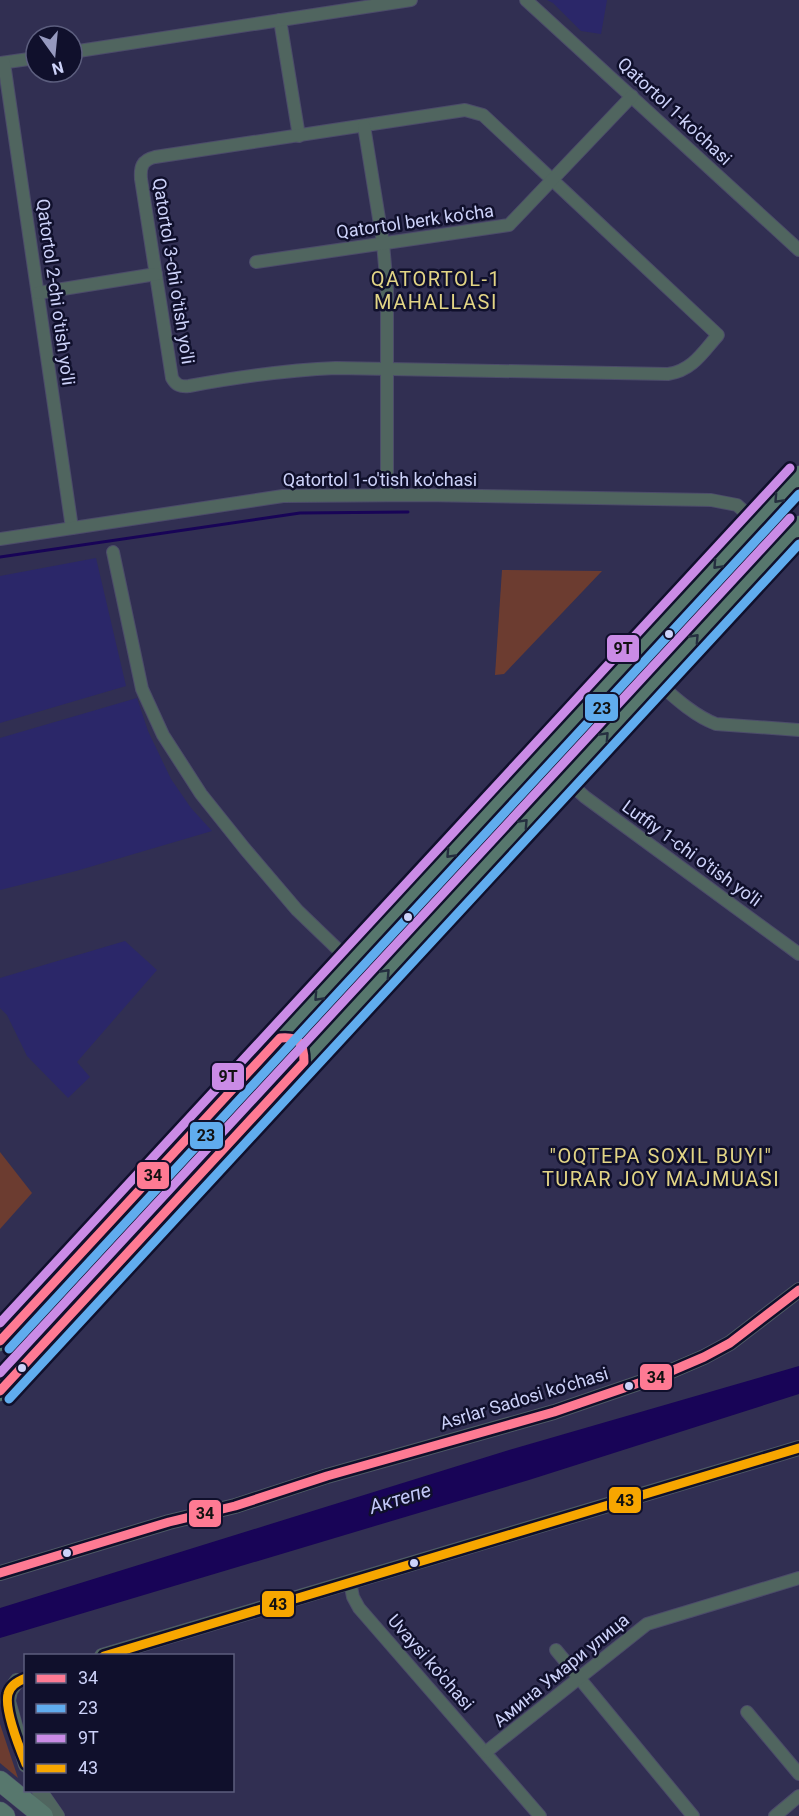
<svg xmlns="http://www.w3.org/2000/svg" width="799" height="1816" font-family="Roboto,sans-serif">
<style>
.built{fill:#2b2769}
.green{fill:#6c3c30}
.water{fill:#180457}
.lines{fill:none;stroke-linecap:round;stroke-linejoin:round}
.stream{stroke:#180457;stroke-width:3}
.minor-casing{stroke:#4c4c6a;stroke-width:14}
.tertiary-casing{stroke:#4c4c6a;stroke-width:16}
.primary-casing{stroke:#4c4c6a;stroke-width:21}
.minor{stroke:#50655f;stroke-width:12}
.tertiary{stroke:#50655f;stroke-width:15}
.primary{stroke:#57776d;stroke-width:20}
.bus-1-casing{stroke:#10102c;stroke-width:14}
.bus-2-casing{stroke:#10102c;stroke-width:14}
.bus-3-casing{stroke:#10102c;stroke-width:14}
.bus-4-casing{stroke:#10102c;stroke-width:14}
.bus-1{stroke:#fe7a93;stroke-width:9}
.bus-2{stroke:#60acee;stroke-width:9}
.bus-3{stroke:#ca8be6;stroke-width:9}
.bus-4{stroke:#f7a600;stroke-width:9}
.oneway{stroke:#252f40}
.bus-dot{fill:#cdd2f9;stroke:#10102c;stroke-width:2}
.labels{text-anchor:middle;dominant-baseline:central;stroke-width:5;stroke-linejoin:round;paint-order:stroke}
.street-label{font-size:18px;fill:#cdd2f9;stroke:#10102c}
.neighbourhood-label{font-size:20px;letter-spacing:1.5px;fill:#e2d485;stroke:#10102c}
.water-label{font-size:20px;font-style:italic;fill:#c2c8f8;stroke:#10102c}
.line-badge{stroke:#10102c;stroke-width:2}
.pale-badge-label{font-size:16px;text-anchor:middle;font-weight:bold;fill:#111}
</style>
<rect width="100%" height="100%" fill="#312f52"/>
<g class="built">
<path d="M 547,0 L 607,0 L 601,34 L 581,31 L 553,3 Z"/>
<path d="M 96,558 L 126,686 L 0,723 L 0,576 Z"/>
<path d="M 137,698 L 148,731 L 171,779 L 191,808 L 212,831 L 76,871 L 0,890 L 0,738 Z"/>
<path d="M 125,941 L 157,970 L 77,1062 L 90,1077 L 68,1098 L 27,1056 L 7,1015 L 0,1008 L 0,978 Z"/>
</g>
<g class="green">
<path d="M 502,570 L 602,571 L 504,674 L 495,675 Z"/>
<path d="M 0,1152 L 32,1193 L 0,1229 Z"/>
<path d="M 0,1724 L 18,1778 L 0,1763 Z"/>
</g>
<path class="water" d="M 799,1366 L 799,1394 L 529,1480 L 0,1638 L 0,1608 L 509,1450 Z"/>
<g class="lines">
<path class="stream" d="M 0,557 L 300,513 L 408,512"/>
<defs>
<g id="minor">
<path d="M 526,0 L 799,250"/>
<path d="M 280,20 L 299,136"/>
<path d="M 72,52 L 411,0"/>
<path d="M 0,63 L 36,58"/>
<path d="M 4,63 L 72,528"/>
<path d="M 465,110 L 483,115 L 718,335 C 703,352 692,371 668,374 L 336,368 C 286,370 238,377 189,386 C 180,387 176,385 172,378 L 141,179 C 140,167 142,160 155,157 Z"/>
<path d="M 364,126 L 383,243 L 387,289 L 387,495"/>
<path d="M 256,262 L 509,225 L 632,96"/>
<path d="M 38,293 L 156,274"/>
<path d="M 0,539 L 283,496 L 424,495 L 711,500 L 737,505 L 756,522"/>
<path d="M 113,552 L 142,689 L 163,735 L 201,794 L 245,849 L 297,910 L 351,962"/>
<path d="M 656,681 C 673,696 694,716 716,724 L 799,730"/>
<path d="M 565,779 L 585,797 L 799,954"/>
<path d="M 350,1582 L 353,1597 L 359,1608 L 540,1816"/>
<path d="M 556,1650 L 693,1816"/>
<path d="M 747,1712 L 799,1774"/>
<path d="M 486,1752 L 647,1624 L 799,1578"/>
<path d="M 775,1816 L 799,1796"/>
</g>
<g id="tertiary">
<path d="M 0,1573 L 169,1522 L 235,1506 L 327,1476 L 554,1412 L 662,1375 L 704,1357 L 730,1343 L 799,1290"/>
<path d="M 102,1656 L 799,1448"/>
<path d="M 17,1681 L 10,1691 L 8,1701 L 26,1765"/>
<path d="M 39,1790 L 57,1816"/>
</g>
<g id="primary">
<path d="M 0,1341 L 799,476"/>
<path d="M 0,1391 L 799,526"/>
<path d="M 0,1781 L 43,1816"/>
<path d="M 0,1812 L 5,1816"/>
</g>
</defs>
<use href="#minor" class="minor-casing"/>
<use href="#tertiary" class="tertiary-casing"/>
<use href="#primary" class="primary-casing"/>
<use href="#minor" class="minor"/>
<use href="#tertiary" class="tertiary"/>
<use href="#primary" class="primary"/>
<defs>
<g id="bus-1">
<path d="M 0,1341 L 280,1038 C 300,1036 304,1044 304,1062 L 0,1391"/>
<path d="M 0,1573 L 169,1522 L 235,1506 L 327,1476 L 554,1412 L 662,1375 L 704,1357 L 730,1343 L 799,1290"/>
</g>
<g id="bus-2">
<path d="M 9,1349 L 799,494"/>
<path d="M 9,1399 L 799,544"/>
</g>
<g id="bus-3">
<path d="M 0,1323 L 790,468"/>
<path d="M 0,1373 L 790,518"/>
</g>
<g id="bus-4">
<path d="M 104,1656 L 799,1448"/>
<path d="M 26,1678 C 18,1681 10,1685 8,1694 C 4,1710 19,1747 26,1764"/>
</g>
</defs>
<use href="#bus-1" class="bus-1-casing"/>
<use href="#bus-2" class="bus-2-casing"/>
<use href="#bus-3" class="bus-3-casing"/>
<use href="#bus-4" class="bus-4-casing"/>
<use href="#bus-1" class="bus-1"/>
<use href="#bus-2" class="bus-2"/>
<use href="#bus-3" class="bus-3"/>
<use href="#bus-4" class="bus-4"/>
</g>
<defs><path id="oneway-chevron" d="M-2-3.5L2.5 0L-2 3.5" fill="none" stroke-width="1.6" stroke-linecap="round" stroke-linejoin="round" transform="scale(1.5)"/></defs>
<g class="oneway">
<use href="#oneway-chevron" transform="translate(778 499) rotate(133)"/>
<use href="#oneway-chevron" transform="translate(717 565) rotate(133)"/>
<use href="#oneway-chevron" transform="translate(695 638) rotate(-47)"/>
<use href="#oneway-chevron" transform="translate(605 736) rotate(-47)"/>
<use href="#oneway-chevron" transform="translate(524 823) rotate(-47)"/>
<use href="#oneway-chevron" transform="translate(450 854) rotate(133)"/>
<use href="#oneway-chevron" transform="translate(386 973) rotate(-47)"/>
<use href="#oneway-chevron" transform="translate(318 997) rotate(133)"/>
</g>
<g class="bus-dot">
<circle cx="669" cy="634" r="5"/>
<circle cx="408" cy="917" r="5"/>
<circle cx="22" cy="1368" r="5"/>
<circle cx="629" cy="1386" r="5"/>
<circle cx="67" cy="1553" r="5"/>
<circle cx="414" cy="1563" r="5"/>
</g>
<g class="labels">
<g class="street-label">
<text transform="translate(675 111) rotate(43)">Qatortol 1-ko'chasi</text>
<text transform="translate(415 221) rotate(-8)">Qatortol berk ko'cha</text>
<text transform="translate(174 271) rotate(81)">Qatortol 3-chi o'tish yo'li</text>
<text transform="translate(56 292) rotate(82)">Qatortol 2-chi o'tish yo'li</text>
<text x="380" y="479">Qatortol 1-o'tish ko'chasi</text>
<text transform="translate(692 853) rotate(36)">Lutfiy 1-chi o'tish yo'li</text>
<text transform="translate(524 1398) rotate(-17)">Asrlar Sadosi ko‘chasi</text>
<text transform="translate(431 1662) rotate(49)">Uvaysi ko'chasi</text>
<text transform="translate(561 1670) rotate(-39)">Амина Умари улица</text>
</g>
<g class="neighbourhood-label">
<text x="436" y="279">QATORTOL-1<tspan x="436" dy="23">MAHALLASI</tspan></text>
<text x="661" y="1156">"OQTEPA SOXIL BUYI"<tspan x="661" dy="23">TURAR JOY MAJMUASI</tspan></text>
</g>
<g class="water-label">
<text transform="translate(400 1498) rotate(-17)">Актепе</text>
</g>
</g>
<g class="line-badge">
<rect x="606" y="634" width="34" height="29" rx="6" fill="#ca8be6"/>
<rect x="584" y="693" width="35" height="29" rx="6" fill="#60acee"/>
<rect x="211" y="1062" width="34" height="29" rx="6" fill="#ca8be6"/>
<rect x="189" y="1121" width="35" height="29" rx="6" fill="#60acee"/>
<rect x="136" y="1161" width="34" height="29" rx="6" fill="#fe7a93"/>
<rect x="639" y="1363" width="34" height="28" rx="6" fill="#fe7a93"/>
<rect x="608" y="1486" width="34" height="28" rx="6" fill="#f7a600"/>
<rect x="188" y="1499" width="34" height="29" rx="6" fill="#fe7a93"/>
<rect x="261" y="1590" width="34" height="28" rx="6" fill="#f7a600"/>
</g>
<g class="pale-badge-label">
<text x="623" y="654">9Т</text>
<text x="602" y="714">23</text>
<text x="228" y="1082">9Т</text>
<text x="206" y="1141">23</text>
<text x="153" y="1181">34</text>
<text x="656" y="1383">34</text>
<text x="625" y="1506">43</text>
<text x="205" y="1519">34</text>
<text x="278" y="1610">43</text>
</g>
<rect x="24" y="1654" width="210" height="138" fill="#10102c" stroke="#5c5e7e" stroke-width="1.5"/>
<rect x="36" y="1674" width="30" height="9" fill="#fe7a93" stroke="#5c5e7e" stroke-width="1.5"/>
<text x="78" y="1684" font-size="18" fill="#cdd2f9">34</text>
<rect x="36" y="1704" width="30" height="9" fill="#60acee" stroke="#5c5e7e" stroke-width="1.5"/>
<text x="78" y="1714" font-size="18" fill="#cdd2f9">23</text>
<rect x="36" y="1734" width="30" height="9" fill="#ca8be6" stroke="#5c5e7e" stroke-width="1.5"/>
<text x="78" y="1744" font-size="18" fill="#cdd2f9">9Т</text>
<rect x="36" y="1764" width="30" height="9" fill="#f7a600" stroke="#5c5e7e" stroke-width="1.5"/>
<text x="78" y="1774" font-size="18" fill="#cdd2f9">43</text>
<g transform="translate(54 54) rotate(165)"><circle r="28" fill="#10102c" stroke="#5c5e7e" stroke-width="1.5"/>
<path d="M0-4.5L10 22L0 15L-10 22Z" fill="#9699bf"/>
<text y="-9" font-size="16" font-weight="bold" text-anchor="middle" fill="#cdd2f9">N</text>
</g>
</svg>
